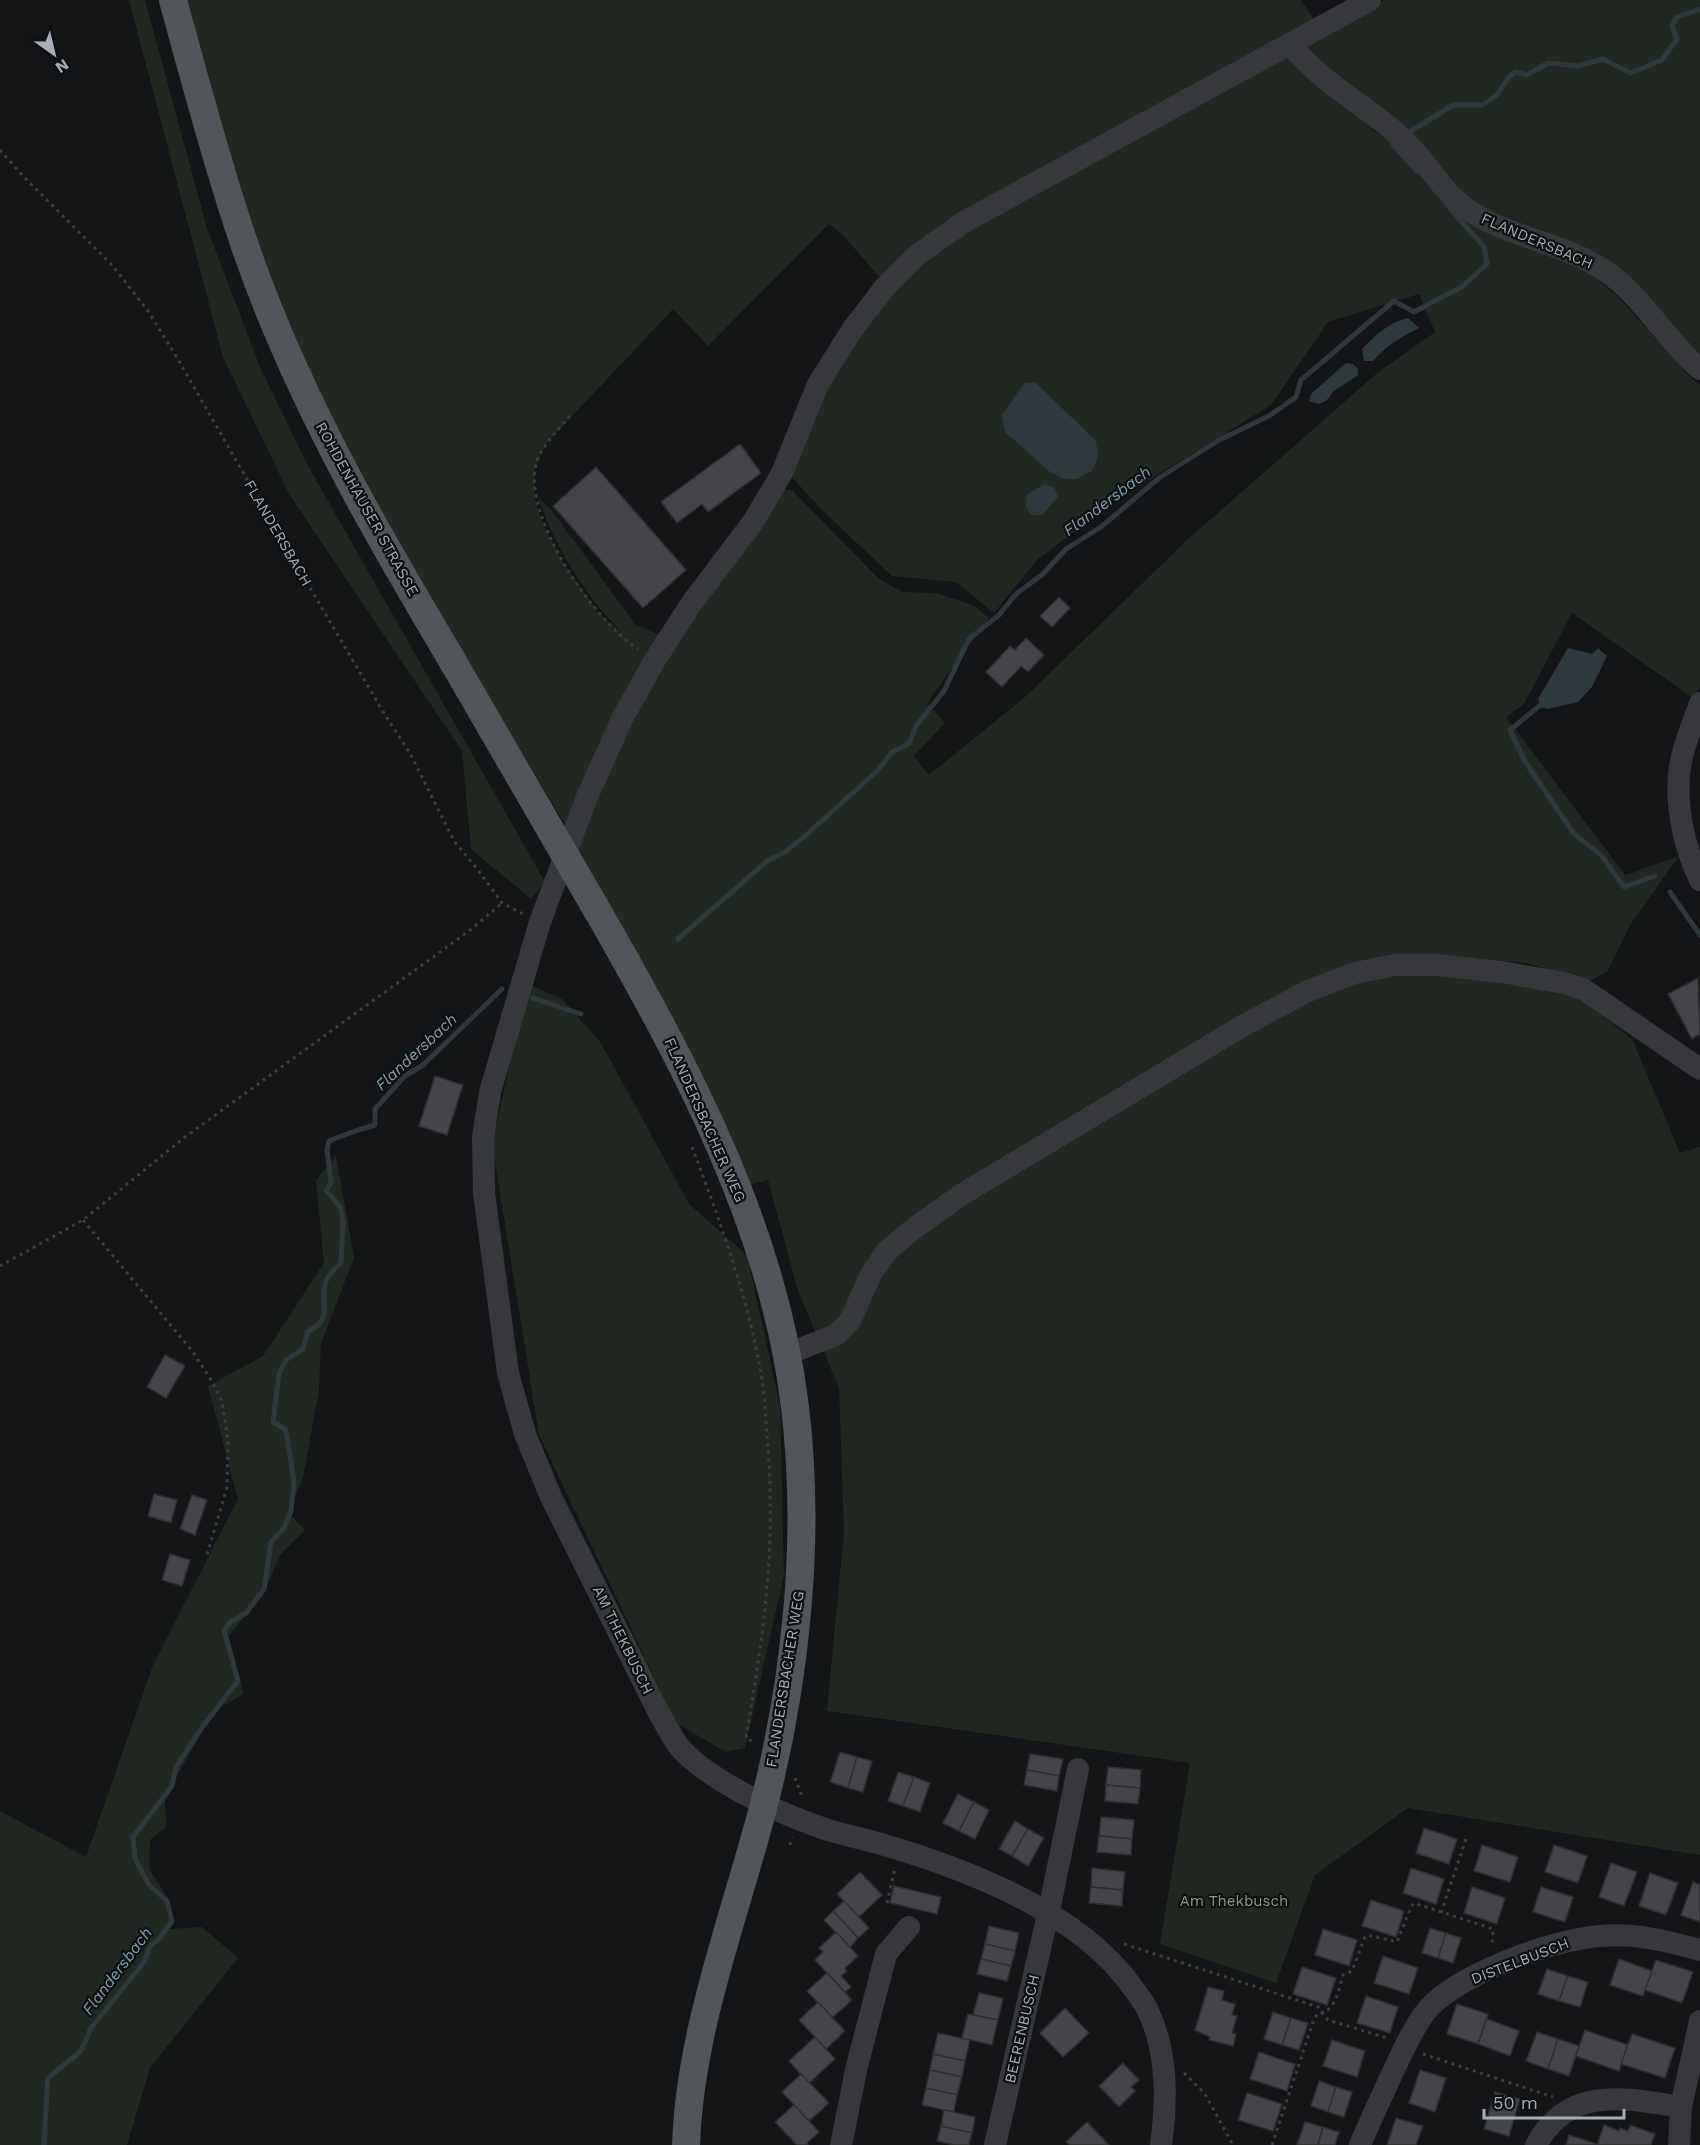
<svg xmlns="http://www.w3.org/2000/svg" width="1700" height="2145" font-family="'Work Sans',sans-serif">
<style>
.green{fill:#212821}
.water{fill:#2f393d}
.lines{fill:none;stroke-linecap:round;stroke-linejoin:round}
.stream{stroke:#2f393d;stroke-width:5}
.building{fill:#444549;stroke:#2f2f32;stroke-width:1.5}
.path{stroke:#3c3f41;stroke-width:3;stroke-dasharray:3 4.5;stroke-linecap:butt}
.minor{stroke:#36383b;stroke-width:22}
.major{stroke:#525559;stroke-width:28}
.labels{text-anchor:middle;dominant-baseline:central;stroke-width:4.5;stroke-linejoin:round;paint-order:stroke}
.street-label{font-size:15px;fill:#a8aeb5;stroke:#0f1011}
.park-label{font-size:15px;fill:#849e80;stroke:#0f1011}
.water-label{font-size:16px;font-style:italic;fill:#82a1ad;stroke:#0f1011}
</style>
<rect width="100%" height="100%" fill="#141516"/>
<g class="green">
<path d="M 129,0 L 145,0 L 207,228 L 260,367 L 307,464 L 545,882 L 531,899 L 471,849 L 462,751 L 289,494 L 223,357 Z"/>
<path d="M 184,0 L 1301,0 L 1315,22 L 881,279 L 842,234 L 829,224 L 708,346 L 673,309 L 546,444 L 535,468 L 535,499 L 544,527 L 565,565 L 599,613 L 621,632 C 616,625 608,618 602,611 C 574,578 553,539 538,498 L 550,508 L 636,625 L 660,635 L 566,826 L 380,515 L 299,354 L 245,210 Z"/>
<path d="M 1385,0 L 1700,0 L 1700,358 L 1662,317 L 1601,258 L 1472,203 L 1417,138 L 1369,128 L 1401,147 L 1457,210 L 1514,243 L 1586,270 L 1616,295 L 1692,379 L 1700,384 L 1700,687 L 1693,698 L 1572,613 L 1524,704 L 1506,717 L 1625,875 L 1679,856 L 1630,925 L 1608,971 L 1588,982 L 1527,963 L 1474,958 L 1472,974 L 1571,991 L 1632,1039 L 1680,1153 L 1700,1147 L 1700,1855 L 1408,1808 L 1315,1875 L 1276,1983 L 1160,1944 L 1190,1763 L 827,1711 L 844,1531 L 839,1388 L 798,1291 L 768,1180 L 748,1185 C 700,1067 638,958 575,848 L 613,760 L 659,664 L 783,489 L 792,490 L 879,579 L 903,592 L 936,593 L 973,605 L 989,618 L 927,703 L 945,723 L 914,756 L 929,775 L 1024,698 L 1186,541 L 1376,374 L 1435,332 L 1419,294 L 1328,322 L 1271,405 L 1115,501 L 1037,560 L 994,613 L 956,582 L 892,576 L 821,509 L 790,475 C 803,444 813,411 829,381 C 861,318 909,270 967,229 L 1284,58 Z"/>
<path d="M 528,984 L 562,999 L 601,1043 L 689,1204 L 747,1255 L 780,1406 L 784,1575 L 745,1748 L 726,1752 L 676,1723 L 539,1435 L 492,1143 Z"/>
<path d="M 336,1155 L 354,1258 L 321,1343 L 319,1390 L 303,1478 L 288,1512 L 305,1530 L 280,1555 L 264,1593 L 227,1638 L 244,1694 L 215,1710 L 165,1796 L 166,1827 L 150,1840 L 149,1869 L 170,1901 L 169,1929 L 202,1927 L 238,1958 L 150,2068 L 127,2145 L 0,2145 L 0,1811 L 86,1857 L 153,1665 L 238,1499 L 208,1386 L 263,1356 L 324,1263 L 316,1180 Z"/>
</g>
<g class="water">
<path d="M 1408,318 L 1419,328 C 1401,337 1386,346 1373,361 L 1364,361 L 1362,349 C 1376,335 1389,322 1408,318 Z"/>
<path d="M 1346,363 L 1353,364 L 1358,369 L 1358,375 L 1334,391 L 1326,401 L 1319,404 L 1309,401 L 1311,394 Z"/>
<path d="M 1035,382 L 1096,441 L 1098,457 L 1092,471 L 1077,479 L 1065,479 L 1050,472 L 1005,432 L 1002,415 L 1024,383 Z"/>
<path d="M 1044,484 L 1054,487 L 1058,497 L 1042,515 L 1031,515 L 1026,507 L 1027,495 Z"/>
<path d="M 1568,648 L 1593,654 L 1598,648 L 1607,656 L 1592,687 L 1578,702 L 1548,709 L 1540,707 L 1538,699 Z"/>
</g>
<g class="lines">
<g class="stream">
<path d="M 1411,131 L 1453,105 L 1482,105 L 1497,95 L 1509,77 L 1515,72 L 1527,75 L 1548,63 L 1578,66 L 1603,59 L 1631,73 L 1662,60 L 1677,39 L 1672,26 L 1677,17 L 1700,9"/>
<path d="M 1393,145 L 1417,171"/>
<path d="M 1543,703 L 1510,730 L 1524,760 L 1574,834 L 1601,855 L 1624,887 L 1655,876"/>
<path d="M 1670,892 L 1700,935"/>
<path d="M 678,939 L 767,861 L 785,852 L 805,836 L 877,771 L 892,752 L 909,744 L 916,726 L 944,691 L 969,639 L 999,615 L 1016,594 L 1043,574 L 1066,549 L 1101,527 L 1159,478 L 1219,440 L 1269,416 L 1296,397 L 1301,380 L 1394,301 L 1414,312 L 1463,286 L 1487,264 L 1484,247 L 1447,205"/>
<path d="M 533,998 L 581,1014"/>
<path d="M 44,2145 L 48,2078 L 81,2051 L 91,2028 L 144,1962 L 151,1945 L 159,1939 L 172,1921 L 167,1901 L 149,1885 L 135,1859 L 133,1837 L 172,1786 L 176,1767 L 200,1730 L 238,1681 L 224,1630 L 231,1622 L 246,1613 L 264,1589 L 271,1542 L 284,1528 L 291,1511 L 294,1482 L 286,1430 L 273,1422 L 279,1374 L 286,1360 L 303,1349 L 308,1331 C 337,1319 316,1298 328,1277 C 331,1272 337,1267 341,1263 L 343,1222 L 341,1208 L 326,1190 L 331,1183 L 327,1149 L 329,1141 L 355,1131 L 375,1125 L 375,1109 L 405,1076 L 423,1065 L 502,989"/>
</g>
</g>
<g class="building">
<path d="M 740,444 L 761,473 L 708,512 L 702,504 L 677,523 L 661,502 Z"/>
<path d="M 596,467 L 686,570 L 643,608 L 553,506 Z"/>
<path d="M 1059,597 L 1070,608 L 1052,627 L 1040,616 Z"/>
<path d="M 1026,638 L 1044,655 L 1028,672 L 1021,666 L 1002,687 L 986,672 L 1010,646 L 1015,650 Z"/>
<path d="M 1698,978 L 1700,1034 L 1692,1039 L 1668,994 Z"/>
<path d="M 435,1076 L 463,1085 L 447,1135 L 419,1126 Z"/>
<path d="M 165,1355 L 185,1366 L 166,1398 L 147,1387 Z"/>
<path d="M 154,1494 L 177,1500 L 171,1523 L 148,1516 Z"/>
<path d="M 192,1495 L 207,1500 L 195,1535 L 180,1529 Z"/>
<path d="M 170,1554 L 190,1560 L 182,1586 L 162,1580 Z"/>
<path d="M 840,1752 L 857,1757 L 848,1788 L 830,1782 Z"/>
<path d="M 1030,1754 L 1063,1759 L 1059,1776 L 1027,1770 Z"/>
<path d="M 857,1757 L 872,1761 L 863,1792 L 848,1788 Z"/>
<path d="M 1108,1767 L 1141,1770 L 1140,1788 L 1106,1785 Z"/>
<path d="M 1027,1770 L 1059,1776 L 1057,1791 L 1024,1785 Z"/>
<path d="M 898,1772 L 914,1777 L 903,1806 L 888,1801 Z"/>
<path d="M 914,1777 L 930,1783 L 920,1812 L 903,1806 Z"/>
<path d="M 1106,1785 L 1140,1788 L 1138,1804 L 1105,1801 Z"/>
<path d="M 958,1794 L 974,1802 L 959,1831 L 943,1823 Z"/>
<path d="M 974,1802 L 989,1810 L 975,1839 L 959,1831 Z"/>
<path d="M 1101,1817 L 1134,1820 L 1132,1839 L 1099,1836 Z"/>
<path d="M 1015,1821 L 1028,1829 L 1012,1856 L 999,1849 Z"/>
<path d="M 1424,1828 L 1457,1839 L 1449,1864 L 1416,1853 Z"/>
<path d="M 1028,1829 L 1044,1838 L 1028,1866 L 1012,1856 Z"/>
<path d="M 1099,1836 L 1132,1839 L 1131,1855 L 1097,1852 Z"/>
<path d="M 1482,1845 L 1518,1857 L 1510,1882 L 1474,1871 Z"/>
<path d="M 1554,1845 L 1587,1856 L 1578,1883 L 1545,1872 Z"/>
<path d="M 1611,1863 L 1637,1872 L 1624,1906 L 1599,1897 Z"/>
<path d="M 1092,1868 L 1125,1872 L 1123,1890 L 1091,1887 Z"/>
<path d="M 1411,1868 L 1444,1879 L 1436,1904 L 1403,1893 Z"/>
<path d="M 860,1872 L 882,1895 L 859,1917 L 837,1894 Z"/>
<path d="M 1650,1873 L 1678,1883 L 1666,1915 L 1639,1906 Z"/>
<path d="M 1693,1882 L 1700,1885 L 1700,1922 L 1681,1915 Z"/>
<path d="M 894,1886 L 941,1897 L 937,1914 L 890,1903 Z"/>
<path d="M 1091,1887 L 1123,1890 L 1122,1906 L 1089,1903 Z"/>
<path d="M 1472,1887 L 1505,1898 L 1497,1924 L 1464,1913 Z"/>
<path d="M 1541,1887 L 1573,1897 L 1565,1922 L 1533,1912 Z"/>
<path d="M 1371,1900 L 1404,1911 L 1396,1937 L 1362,1926 Z"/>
<path d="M 844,1901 L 869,1928 L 858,1938 L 833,1911 Z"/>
<path d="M 833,1911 L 858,1938 L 850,1947 L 824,1920 Z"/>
<path d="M 989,1926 L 1019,1933 L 1015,1951 L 985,1944 Z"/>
<path d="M 1430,1928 L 1446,1933 L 1438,1958 L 1422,1953 Z"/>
<path d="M 1323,1929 L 1357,1940 L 1349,1966 L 1315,1955 Z"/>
<path d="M 836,1932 L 858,1956 L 845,1968 L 847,1971 L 841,1976 L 851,1987 L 845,1992 L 815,1960 L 823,1952 L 819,1948 Z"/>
<path d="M 1446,1933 L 1461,1938 L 1453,1963 L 1438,1958 Z"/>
<path d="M 985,1944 L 1015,1951 L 1011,1966 L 981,1959 Z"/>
<path d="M 1383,1956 L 1418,1968 L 1409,1994 L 1374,1983 Z"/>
<path d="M 981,1959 L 1011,1966 L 1007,1981 L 977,1974 Z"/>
<path d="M 1619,1959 L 1652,1971 L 1643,1996 L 1610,1985 Z"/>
<path d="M 1656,1960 L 1693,1972 L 1682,2003 L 1645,1990 Z"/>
<path d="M 1302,1967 L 1336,1978 L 1327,2005 L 1293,1994 Z"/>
<path d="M 1547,1969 L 1568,1976 L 1559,2001 L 1538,1994 Z"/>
<path d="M 827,1973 L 852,2000 L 832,2018 L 807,1991 Z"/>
<path d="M 1568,1976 L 1588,1982 L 1580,2007 L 1559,2001 Z"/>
<path d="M 1208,1987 L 1224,1991 L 1222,2000 L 1235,2004 L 1232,2015 L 1237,2016 L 1232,2033 L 1236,2034 L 1233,2046 L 1209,2040 L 1210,2037 L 1195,2030 Z"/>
<path d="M 979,1993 L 1003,1998 L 998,2020 L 973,2015 Z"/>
<path d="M 1366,1996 L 1398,2007 L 1390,2033 L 1357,2023 Z"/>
<path d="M 818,2002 L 845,2031 L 826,2049 L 799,2020 Z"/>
<path d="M 1457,2004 L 1488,2014 L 1478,2044 L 1447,2034 Z"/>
<path d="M 1065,2008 L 1089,2033 L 1063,2057 L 1040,2033 Z"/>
<path d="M 1273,2012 L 1291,2018 L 1282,2045 L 1264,2039 Z"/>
<path d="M 968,2014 L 998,2020 L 992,2045 L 962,2038 Z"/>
<path d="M 1291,2018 L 1308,2023 L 1299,2050 L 1282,2045 Z"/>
<path d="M 1487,2019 L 1519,2031 L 1510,2056 L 1478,2044 Z"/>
<path d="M 1585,2030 L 1628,2045 L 1619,2071 L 1576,2056 Z"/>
<path d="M 1537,2032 L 1558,2039 L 1548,2069 L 1526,2061 Z"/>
<path d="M 938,2033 L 970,2040 L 965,2061 L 933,2054 Z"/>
<path d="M 1632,2034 L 1675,2048 L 1665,2078 L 1621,2064 Z"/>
<path d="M 815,2037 L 835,2059 L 809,2083 L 789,2061 Z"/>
<path d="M 1558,2039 L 1579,2046 L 1569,2076 L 1548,2069 Z"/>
<path d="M 1332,2040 L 1365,2051 L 1357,2077 L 1323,2066 Z"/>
<path d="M 1259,2052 L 1295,2064 L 1287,2091 L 1250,2079 Z"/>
<path d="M 933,2054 L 965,2061 L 962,2077 L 930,2070 Z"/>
<path d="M 1123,2063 L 1139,2080 L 1131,2087 L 1135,2091 L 1119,2107 L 1099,2086 Z"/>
<path d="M 930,2070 L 962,2077 L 957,2095 L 926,2088 Z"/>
<path d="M 1420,2070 L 1446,2078 L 1435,2112 L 1409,2103 Z"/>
<path d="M 801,2074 L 829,2103 L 809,2121 L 782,2092 Z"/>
<path d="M 1319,2081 L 1336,2087 L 1328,2112 L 1311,2106 Z"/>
<path d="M 1336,2087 L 1352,2092 L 1344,2117 L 1328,2112 Z"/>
<path d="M 926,2088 L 957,2095 L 954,2112 L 922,2105 Z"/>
<path d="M 1495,2092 L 1520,2099 L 1509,2136 L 1484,2129 Z"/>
<path d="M 1247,2093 L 1282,2104 L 1273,2131 L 1238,2120 Z"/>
<path d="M 794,2105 L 819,2132 L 807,2143 L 808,2145 L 797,2145 L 775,2122 Z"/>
<path d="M 944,2110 L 975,2117 L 972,2133 L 941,2126 Z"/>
<path d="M 1396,2118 L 1423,2126 L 1416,2145 L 1387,2145 Z"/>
<path d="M 1087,2122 L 1109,2145 L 1070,2145 L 1066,2142 Z"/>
<path d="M 1305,2122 L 1323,2127 L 1318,2145 L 1297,2145 Z"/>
<path d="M 1604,2125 L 1619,2131 L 1620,2128 L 1628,2131 L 1630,2125 L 1655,2134 L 1651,2145 L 1597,2145 Z"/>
<path d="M 941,2126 L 972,2133 L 969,2145 L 954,2145 L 937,2141 Z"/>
<path d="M 1323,2127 L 1339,2132 L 1335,2145 L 1318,2145 Z"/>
<path d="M 1569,2135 L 1597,2144 L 1597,2145 L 1566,2145 Z"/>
</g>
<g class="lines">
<g class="path">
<path d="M 0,150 L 22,175 L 112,265 L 148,311 L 179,361 L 276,530 L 382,710 L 411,755 L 454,841 L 478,870 L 502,903 L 523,914"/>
<path d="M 570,416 C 557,431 538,449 535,469 C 527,523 594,621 638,649"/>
<path d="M 692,1147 C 719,1218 748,1298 761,1373 C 764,1389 765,1406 766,1423 C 771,1476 772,1532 767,1586 C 763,1638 754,1688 746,1739 L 755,1742"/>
<path d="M 83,1220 L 193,1352 L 213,1383 L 222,1402 L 228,1439 L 227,1487 L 207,1555"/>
<path d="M 0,1266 L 83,1220 L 185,1137 L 469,931 L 501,904"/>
<path d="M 795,1778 L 803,1799"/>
<path d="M 790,1845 L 792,1837"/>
<path d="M 887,1903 L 895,1868"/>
<path d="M 1441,1913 L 1467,1836"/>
<path d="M 1124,1944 L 1318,2007 L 1328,2020 L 1387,2038"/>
<path d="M 1423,2054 L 1553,2097"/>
<path d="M 1184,2073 L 1205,2094 L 1233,2145"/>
<path d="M 1272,2145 L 1314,2019 L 1318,2013 C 1335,2014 1339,1988 1343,1975 L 1352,1971 L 1365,1937 L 1368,1935 L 1397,1942 L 1411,1907 L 1414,1903 L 1493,1929 L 1492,1946"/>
</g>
<g class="minor">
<path d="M 1289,45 C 1302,57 1315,71 1329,82 C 1356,103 1387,122 1411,147 C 1432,170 1446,196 1473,213 C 1513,238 1562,243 1602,269 C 1642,294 1664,339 1700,369"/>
<path d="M 1700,703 C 1692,726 1681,751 1679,775 C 1676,809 1685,849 1700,880"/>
<path d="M 787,1354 L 836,1335 L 850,1321 L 871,1274 L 887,1251 L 912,1230 L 961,1195 L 1244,1025 L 1308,991 L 1355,973 L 1395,965 L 1436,965 L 1502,972 L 1564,983 L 1583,989 L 1700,1069"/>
<path d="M 841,2145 L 856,2070 L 886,1954 L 909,1927"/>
<path d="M 995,2145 L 1051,1901 L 1078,1769"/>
<path d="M 1161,2145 C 1167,2100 1168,2053 1148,2011 C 1145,2003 1138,1995 1133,1988 C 1080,1912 967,1869 881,1844 C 864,1839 845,1835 828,1830 C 783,1815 714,1784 681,1749 C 673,1740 667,1726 660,1715 L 551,1497 L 525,1434 L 508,1373 L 484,1193 L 483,1137 L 490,1092 L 540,922 L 587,797 L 623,717 L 655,660 L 691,604 L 753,522 L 782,473 L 818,384 L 852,330 L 885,287 L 917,255 L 964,222 L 1370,0"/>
<path d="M 1360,2145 C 1370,2121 1381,2098 1392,2074 C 1402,2053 1410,2033 1424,2014 C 1453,1975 1554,1939 1601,1936 C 1635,1933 1667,1941 1700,1950"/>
<path d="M 1536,2145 C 1569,2085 1625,2098 1681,2107"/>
<path d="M 1679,2145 L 1681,2107 L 1700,2021"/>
</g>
<path class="major" d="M 173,0 C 193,74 213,149 237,222 C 265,310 304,395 347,476 C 381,541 419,604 456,667 C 504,750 553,833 601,917 C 688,1069 774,1230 795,1407 C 811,1538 796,1681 763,1808 C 734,1919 690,2030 686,2145"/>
</g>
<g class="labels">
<g class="street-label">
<text transform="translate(1537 241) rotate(23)">FLANDERSBACH</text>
<text transform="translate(367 509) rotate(61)">ROHDENHAUSER STRASSE</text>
<text transform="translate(278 533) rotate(60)">FLANDERSBACH</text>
<text transform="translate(705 1120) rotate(66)">FLANDERSBACHER WEG</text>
<text transform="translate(623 1640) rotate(64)">AM THEKBUSCH</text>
<text transform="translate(785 1679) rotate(-81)">FLANDERSBACHER WEG</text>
<text transform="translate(1520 1961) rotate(-21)">DISTELBUSCH</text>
<text transform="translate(1022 2029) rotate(-77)">BEERENBUSCH</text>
</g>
<g class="park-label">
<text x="1234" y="1901">Am Thekbusch</text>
</g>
<g class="water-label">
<text transform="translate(1107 501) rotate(-37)">Flandersbach</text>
<text transform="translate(416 1052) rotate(-43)">Flandersbach</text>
<text transform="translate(117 1971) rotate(-53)">Flandersbach</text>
</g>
</g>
<g transform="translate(54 54) rotate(146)" stroke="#0f1011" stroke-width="4.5" paint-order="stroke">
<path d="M0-4.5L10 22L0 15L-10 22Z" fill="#a8aeb5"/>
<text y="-9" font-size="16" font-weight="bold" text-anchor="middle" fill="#a8aeb5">N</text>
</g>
<path d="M1484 2109v9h140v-9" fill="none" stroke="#a8aeb5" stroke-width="3"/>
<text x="1493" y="2109" font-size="18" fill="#a8aeb5" stroke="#0f1011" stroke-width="4.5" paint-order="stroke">50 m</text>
</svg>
